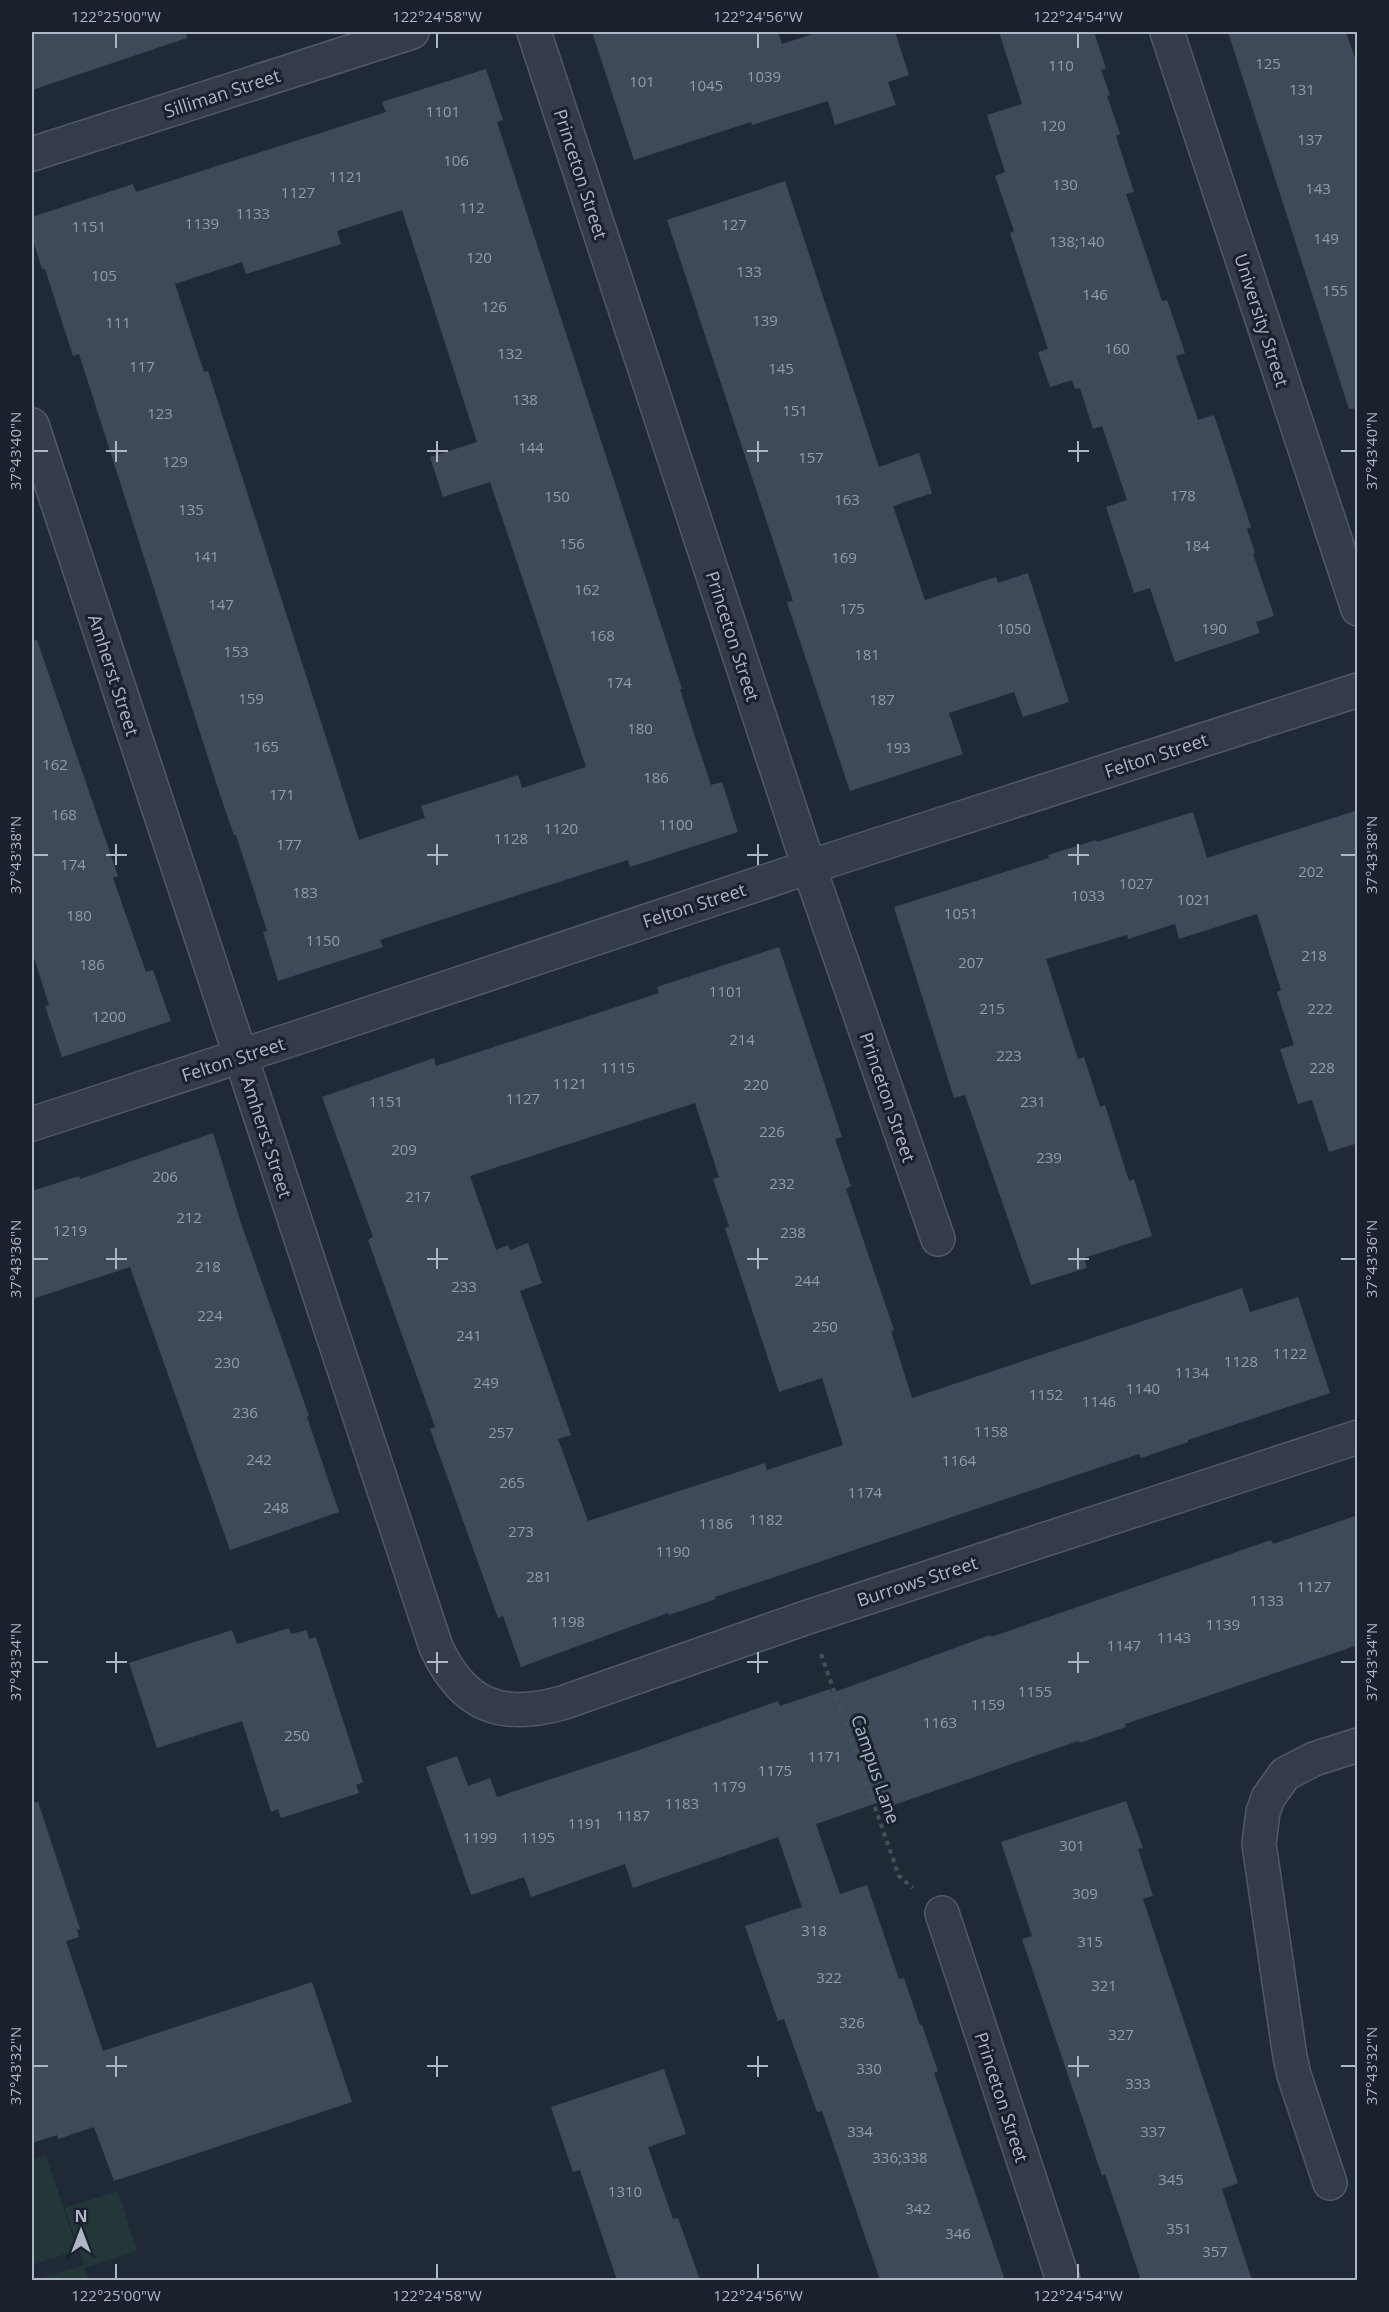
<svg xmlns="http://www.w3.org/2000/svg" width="1389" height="2312" font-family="'Open Sans',sans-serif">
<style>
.green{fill:#233739}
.building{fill:#3e4a5a;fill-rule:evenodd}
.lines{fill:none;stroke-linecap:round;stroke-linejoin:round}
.minor-casing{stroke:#515966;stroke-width:36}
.path{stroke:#3f5356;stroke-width:4;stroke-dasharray:4.5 4.5;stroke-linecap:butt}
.minor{stroke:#333c48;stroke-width:33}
.ticks{fill:none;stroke:#aeb6c5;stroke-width:2}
.labels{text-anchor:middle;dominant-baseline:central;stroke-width:6;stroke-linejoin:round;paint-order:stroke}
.number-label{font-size:15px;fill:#929baa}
.street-label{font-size:18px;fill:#aeb6c5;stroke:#19212c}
.neatline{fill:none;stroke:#aeb6c5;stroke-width:2}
.ticks-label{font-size:15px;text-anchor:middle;fill:#aeb6c5}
</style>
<rect width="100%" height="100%" fill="#202a37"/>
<g class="green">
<path d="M 46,2155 L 77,2250 L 32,2265 L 32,2160 Z"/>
<path d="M 118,2191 L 137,2251 L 85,2268 L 88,2280 L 36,2280 L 84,2265 L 65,2208 Z"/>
</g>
<g class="building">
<path d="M 32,32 L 186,32 L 187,38 L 32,90 Z"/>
<path d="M 592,32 L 778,32 L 782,44 L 819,32 L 895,32 L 909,75 L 888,82 L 896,105 L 835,125 L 828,101 L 752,125 L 751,122 L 634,160 Z"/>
<path d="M 999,32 L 1094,32 L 1106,69 L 1101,70 L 1110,95 L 1107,96 L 1120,134 L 1116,136 L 1134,192 L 1126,194 L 1162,301 L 1167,300 L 1185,353 L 1176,356 L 1198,420 L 1214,415 L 1251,527 L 1247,529 L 1255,553 L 1253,554 L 1274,616 L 1256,622 L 1260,633 L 1175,662 L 1150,588 L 1134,593 L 1106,507 L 1127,500 L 1102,426 L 1093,429 L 1080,388 L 1075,389 L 1072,380 L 1050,387 L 1038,352 L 1048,349 L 1010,233 L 1014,231 L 995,176 L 1005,172 L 987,115 L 1022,104 Z"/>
<path d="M 1228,32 L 1346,32 L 1358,67 L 1358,408 L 1349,409 Z"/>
<path d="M 486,69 L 503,120 L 497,122 L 682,689 L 680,689 L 695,737 L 711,785 L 722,782 L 738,832 L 630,867 L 628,860 L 456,915 L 380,940 L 383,947 L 278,981 L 263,932 L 267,931 L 236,835 L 234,835 L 218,789 L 96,407 L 79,354 L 73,356 L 45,269 L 42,269 L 32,237 L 32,217 L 133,184 L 136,192 L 386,112 L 382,102 ZM 402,210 L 477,442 L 430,457 L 443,497 L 490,482 L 586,767 L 522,788 L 518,775 L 421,806 L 425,818 L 359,840 L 208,371 L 204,372 L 175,284 L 242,262 L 246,274 L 294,259 L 341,244 L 337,231 Z"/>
<path d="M 785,181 L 879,467 L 919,453 L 932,493 L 893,506 L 925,600 L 996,577 L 998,583 L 1028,573 L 1069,702 L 1023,717 L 1014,692 L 949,713 L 963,754 L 850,791 L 787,602 L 793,601 L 667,220 Z"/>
<path d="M 37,640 L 118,876 L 113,878 L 146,972 L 153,970 L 171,1021 L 62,1057 L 45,1006 L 49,1005 L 32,951 L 32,641 Z"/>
<path d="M 1358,810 L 1358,1143 L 1329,1152 L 1312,1100 L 1298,1104 L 1280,1049 L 1294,1045 L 1277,992 L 1281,990 L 1257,914 L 1179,939 L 1175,924 L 1128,939 L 1127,935 L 1046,959 L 1078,1059 L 1084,1057 L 1100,1107 L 1105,1105 L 1129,1181 L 1134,1179 L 1152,1236 L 1084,1258 L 1087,1268 L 1031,1285 L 965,1095 L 954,1098 L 894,907 L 1049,858 L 1048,855 L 1096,840 L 1097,842 L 1193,812 L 1207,858 Z"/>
<path d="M 779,947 L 842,1137 L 835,1139 L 851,1186 L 846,1189 L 894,1330 L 891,1331 L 912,1398 L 1242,1288 L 1250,1312 L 1298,1297 L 1330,1393 L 1188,1440 L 1188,1442 L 1141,1458 L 1139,1454 L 715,1597 L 716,1599 L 669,1615 L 668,1613 L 521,1667 L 503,1616 L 498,1618 L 430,1429 L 435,1427 L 368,1240 L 373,1237 L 322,1097 L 434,1058 L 436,1066 L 659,993 L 657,987 ZM 695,1103 L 719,1177 L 713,1179 L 729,1226 L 725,1228 L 779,1392 L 822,1378 L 843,1445 L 767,1470 L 765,1463 L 588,1521 L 558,1439 L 571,1435 L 520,1291 L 542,1283 L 528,1243 L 510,1250 L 508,1245 L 496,1250 L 470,1176 Z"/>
<path d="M 213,1133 L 241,1223 L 309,1416 L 307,1417 L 339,1512 L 230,1550 L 130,1267 L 32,1299 L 32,1191 L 79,1176 L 80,1179 Z"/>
<path d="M 1358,1515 L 1358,1645 L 1125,1724 L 1126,1727 L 1079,1743 L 1078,1741 L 891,1806 L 889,1799 L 816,1824 L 840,1894 L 867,1885 L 899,1979 L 904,1978 L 920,2025 L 922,2025 L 938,2071 L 934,2073 L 1005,2280 L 880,2280 L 822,2111 L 817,2112 L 784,2019 L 778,2021 L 745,1926 L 802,1907 L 778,1837 L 633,1888 L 625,1864 L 531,1897 L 524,1877 L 471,1895 L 426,1767 L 457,1756 L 468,1786 L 490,1778 L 497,1797 L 636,1751 L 778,1701 L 780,1706 L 830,1689 L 832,1693 L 990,1635 L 991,1637 L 1271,1540 L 1273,1544 Z"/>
<path d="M 289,1628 L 291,1634 L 307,1630 L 309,1639 L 316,1637 L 363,1782 L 356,1785 L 359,1793 L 281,1818 L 278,1809 L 271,1812 L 242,1721 L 157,1748 L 129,1663 L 232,1630 L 237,1644 Z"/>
<path d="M 1126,1801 L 1143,1848 L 1138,1849 L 1153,1896 L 1143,1899 L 1238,2183 L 1222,2189 L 1252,2280 L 1141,2280 L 1105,2174 L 1102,2176 L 1022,1939 L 1032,1936 L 1001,1842 Z"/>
<path d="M 38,1802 L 80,1929 L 77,1930 L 79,1937 L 66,1941 L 103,2051 L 312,1982 L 352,2102 L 114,2181 L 94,2127 L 58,2139 L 57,2135 L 32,2143 L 32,1803 Z"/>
<path d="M 664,2069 L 686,2134 L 648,2147 L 673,2219 L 678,2218 L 700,2280 L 617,2280 L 580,2170 L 573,2172 L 551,2107 Z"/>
</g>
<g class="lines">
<defs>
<g id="minor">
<path d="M 534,32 L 809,867 L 938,1239"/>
<path d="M 1167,32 L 1358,609"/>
<path d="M 32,154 L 412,32"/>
<path d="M 32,425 L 436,1647 C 463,1706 501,1720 562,1703 L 808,1617 L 1358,1437"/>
<path d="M 32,1124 L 305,1035 L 809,867 L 1358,690"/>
<path d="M 942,1913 L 1063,2280"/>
<path d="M 1330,2183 L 1294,2075 L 1290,2057 L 1259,1844 L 1263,1812 L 1268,1798 L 1285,1774 L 1314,1759 L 1358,1745"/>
</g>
</defs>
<use href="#minor" class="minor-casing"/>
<path class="path" d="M 821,1654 L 899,1876 L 913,1888"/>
<use href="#minor" class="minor"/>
</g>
<path class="ticks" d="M 116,33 L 116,48M 437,33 L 437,48M 758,33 L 758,48M 1078,33 L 1078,48M 116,441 L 116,462M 437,441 L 437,462M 758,441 L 758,462M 1078,441 L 1078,462M 33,451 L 48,451M 106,451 L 127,451M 427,451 L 448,451M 747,451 L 768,451M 1068,451 L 1089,451M 1341,451 L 1356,451M 116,844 L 116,865M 437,844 L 437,865M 758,844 L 758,865M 1078,844 L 1078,865M 33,855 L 48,855M 106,855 L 127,855M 427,855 L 448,855M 747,855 L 768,855M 1068,855 L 1089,855M 1341,855 L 1356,855M 116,1248 L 116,1269M 437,1248 L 437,1269M 758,1248 L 758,1269M 1078,1248 L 1078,1269M 33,1259 L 48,1259M 106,1259 L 127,1259M 427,1259 L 448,1259M 747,1259 L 768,1259M 1068,1259 L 1089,1259M 1341,1259 L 1356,1259M 116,1652 L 116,1673M 437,1652 L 437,1673M 758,1652 L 758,1673M 1078,1652 L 1078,1673M 33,1662 L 48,1662M 106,1662 L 127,1662M 427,1662 L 448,1662M 747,1662 L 768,1662M 1068,1662 L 1089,1662M 1341,1662 L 1356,1662M 116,2056 L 116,2077M 437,2056 L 437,2077M 758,2056 L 758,2077M 1078,2056 L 1078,2077M 33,2066 L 48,2066M 106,2066 L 127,2066M 427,2066 L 448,2066M 747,2066 L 768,2066M 1068,2066 L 1089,2066M 1341,2066 L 1356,2066M 116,2264 L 116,2279M 437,2264 L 437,2279M 758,2264 L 758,2279M 1078,2264 L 1078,2279"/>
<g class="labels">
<g class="number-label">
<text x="1268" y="63">125</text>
<text x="1061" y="65">110</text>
<text x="764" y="76">1039</text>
<text x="642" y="81">101</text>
<text x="706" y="85">1045</text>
<text x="1302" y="89">131</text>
<text x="443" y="111">1101</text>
<text x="1053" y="125">120</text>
<text x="1310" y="139">137</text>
<text x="456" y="160">106</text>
<text x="346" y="176">1121</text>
<text x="1065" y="184">130</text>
<text x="1318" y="188">143</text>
<text x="298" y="192">1127</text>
<text x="472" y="207">112</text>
<text x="253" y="213">1133</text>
<text x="202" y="223">1139</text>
<text x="734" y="224">127</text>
<text x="89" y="226">1151</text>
<text x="1326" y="238">149</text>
<text x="1077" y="241">138;140</text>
<text x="479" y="257">120</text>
<text x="749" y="271">133</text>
<text x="104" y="275">105</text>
<text x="1335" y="290">155</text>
<text x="1095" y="294">146</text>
<text x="494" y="306">126</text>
<text x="765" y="320">139</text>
<text x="118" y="322">111</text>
<text x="1117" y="348">160</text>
<text x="510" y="353">132</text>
<text x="142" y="366">117</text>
<text x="781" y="368">145</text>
<text x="525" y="399">138</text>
<text x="795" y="410">151</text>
<text x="160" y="413">123</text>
<text x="531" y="447">144</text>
<text x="811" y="457">157</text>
<text x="175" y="461">129</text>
<text x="1183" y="495">178</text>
<text x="557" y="496">150</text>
<text x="847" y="499">163</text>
<text x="191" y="509">135</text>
<text x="572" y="543">156</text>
<text x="1197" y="545">184</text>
<text x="206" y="556">141</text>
<text x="844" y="557">169</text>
<text x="587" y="589">162</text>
<text x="221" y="604">147</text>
<text x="852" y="608">175</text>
<text x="1014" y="628">1050</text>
<text x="1214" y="628">190</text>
<text x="602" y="635">168</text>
<text x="236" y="651">153</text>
<text x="867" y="654">181</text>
<text x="619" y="682">174</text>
<text x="251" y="698">159</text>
<text x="882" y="699">187</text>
<text x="640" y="728">180</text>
<text x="266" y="746">165</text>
<text x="898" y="747">193</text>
<text x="55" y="764">162</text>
<text x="656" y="777">186</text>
<text x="282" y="794">171</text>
<text x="64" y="814">168</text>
<text x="676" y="824">1100</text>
<text x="561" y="828">1120</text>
<text x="511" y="838">1128</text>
<text x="289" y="844">177</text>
<text x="73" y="864">174</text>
<text x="1311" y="871">202</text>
<text x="1136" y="883">1027</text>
<text x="305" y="892">183</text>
<text x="1088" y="895">1033</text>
<text x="1194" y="899">1021</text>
<text x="961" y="913">1051</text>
<text x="79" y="915">180</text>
<text x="323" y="940">1150</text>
<text x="1314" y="955">218</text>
<text x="971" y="962">207</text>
<text x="92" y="964">186</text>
<text x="726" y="991">1101</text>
<text x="992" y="1008">215</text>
<text x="1320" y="1008">222</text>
<text x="109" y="1016">1200</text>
<text x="742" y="1039">214</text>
<text x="1009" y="1055">223</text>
<text x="618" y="1067">1115</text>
<text x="1322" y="1067">228</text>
<text x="570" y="1083">1121</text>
<text x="756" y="1084">220</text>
<text x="523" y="1098">1127</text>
<text x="386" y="1101">1151</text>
<text x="1033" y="1101">231</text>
<text x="772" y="1131">226</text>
<text x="404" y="1149">209</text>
<text x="1049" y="1157">239</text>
<text x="165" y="1176">206</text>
<text x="782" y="1183">232</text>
<text x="418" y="1196">217</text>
<text x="189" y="1217">212</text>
<text x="70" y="1230">1219</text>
<text x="793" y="1232">238</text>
<text x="208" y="1266">218</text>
<text x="807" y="1280">244</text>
<text x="464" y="1286">233</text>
<text x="210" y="1315">224</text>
<text x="825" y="1326">250</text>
<text x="469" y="1335">241</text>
<text x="1290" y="1353">1122</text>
<text x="1241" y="1361">1128</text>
<text x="227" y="1362">230</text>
<text x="1192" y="1372">1134</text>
<text x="486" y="1382">249</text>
<text x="1143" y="1388">1140</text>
<text x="1046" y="1394">1152</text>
<text x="1099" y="1401">1146</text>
<text x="245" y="1412">236</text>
<text x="991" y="1431">1158</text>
<text x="501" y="1432">257</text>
<text x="259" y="1459">242</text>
<text x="959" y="1460">1164</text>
<text x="512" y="1482">265</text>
<text x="865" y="1492">1174</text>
<text x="276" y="1507">248</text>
<text x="766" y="1519">1182</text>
<text x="716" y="1523">1186</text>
<text x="521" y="1531">273</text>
<text x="673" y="1551">1190</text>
<text x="539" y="1576">281</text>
<text x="1314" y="1586">1127</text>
<text x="1267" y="1600">1133</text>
<text x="568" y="1621">1198</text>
<text x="1223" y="1624">1139</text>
<text x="1174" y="1637">1143</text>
<text x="1124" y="1645">1147</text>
<text x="1035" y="1691">1155</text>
<text x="988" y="1704">1159</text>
<text x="940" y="1722">1163</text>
<text x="297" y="1735">250</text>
<text x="825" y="1756">1171</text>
<text x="775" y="1770">1175</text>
<text x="729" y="1786">1179</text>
<text x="682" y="1803">1183</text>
<text x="633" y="1815">1187</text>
<text x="585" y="1823">1191</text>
<text x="480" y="1837">1199</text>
<text x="538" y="1837">1195</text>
<text x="1072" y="1845">301</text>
<text x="1085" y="1893">309</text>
<text x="814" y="1930">318</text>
<text x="1090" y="1941">315</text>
<text x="829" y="1977">322</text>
<text x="1104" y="1985">321</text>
<text x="852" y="2022">326</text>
<text x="1121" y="2034">327</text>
<text x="869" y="2068">330</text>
<text x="1138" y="2083">333</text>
<text x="860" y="2131">334</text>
<text x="1153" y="2131">337</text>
<text x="900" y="2157">336;338</text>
<text x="1171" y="2179">345</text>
<text x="625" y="2191">1310</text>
<text x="918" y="2208">342</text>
<text x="1179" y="2228">351</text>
<text x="958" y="2233">346</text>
<text x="1215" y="2251">357</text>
</g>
<g class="street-label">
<text transform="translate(222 93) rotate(-18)">Silliman Street</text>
<text transform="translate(581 174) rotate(72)">Princeton Street</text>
<text transform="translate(1262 320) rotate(72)">University Street</text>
<text transform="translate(733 636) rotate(72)">Princeton Street</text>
<text transform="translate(114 675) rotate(72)">Amherst Street</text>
<text transform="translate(1156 755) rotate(-18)">Felton Street</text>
<text transform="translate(694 905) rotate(-18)">Felton Street</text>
<text transform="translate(233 1059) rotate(-18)">Felton Street</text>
<text transform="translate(888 1097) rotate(71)">Princeton Street</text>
<text transform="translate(267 1137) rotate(72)">Amherst Street</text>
<text transform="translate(917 1581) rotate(-18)">Burrows Street</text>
<text transform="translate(876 1769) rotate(71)">Campus Lane</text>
<text transform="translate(1002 2097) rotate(72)">Princeton Street</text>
</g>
</g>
<rect width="1389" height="2312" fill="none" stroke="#19212c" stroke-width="66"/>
<g transform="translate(81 2231)" stroke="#19212c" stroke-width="4.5" paint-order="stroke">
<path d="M0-4.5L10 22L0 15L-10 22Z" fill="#aeb6c5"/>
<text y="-9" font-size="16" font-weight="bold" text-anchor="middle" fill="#aeb6c5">N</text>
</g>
<rect x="33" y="33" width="1323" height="2246" class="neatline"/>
<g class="ticks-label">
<text x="116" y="22">122°25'00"W</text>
<text x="437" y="22">122°24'58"W</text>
<text x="758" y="22">122°24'56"W</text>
<text x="1078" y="22">122°24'54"W</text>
<text transform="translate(16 451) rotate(-90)" y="5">37°43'40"N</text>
<text transform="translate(1372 451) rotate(-90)" y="5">37°43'40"N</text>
<text transform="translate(16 855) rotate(-90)" y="5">37°43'38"N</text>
<text transform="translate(1372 855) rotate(-90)" y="5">37°43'38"N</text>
<text transform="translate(16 1259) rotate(-90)" y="5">37°43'36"N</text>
<text transform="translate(1372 1259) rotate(-90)" y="5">37°43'36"N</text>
<text transform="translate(16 1662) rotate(-90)" y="5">37°43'34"N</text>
<text transform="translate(1372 1662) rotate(-90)" y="5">37°43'34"N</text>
<text transform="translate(16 2066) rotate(-90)" y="5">37°43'32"N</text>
<text transform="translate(1372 2066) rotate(-90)" y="5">37°43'32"N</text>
<text x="116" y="2301">122°25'00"W</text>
<text x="437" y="2301">122°24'58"W</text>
<text x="758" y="2301">122°24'56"W</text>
<text x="1078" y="2301">122°24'54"W</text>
</g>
</svg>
